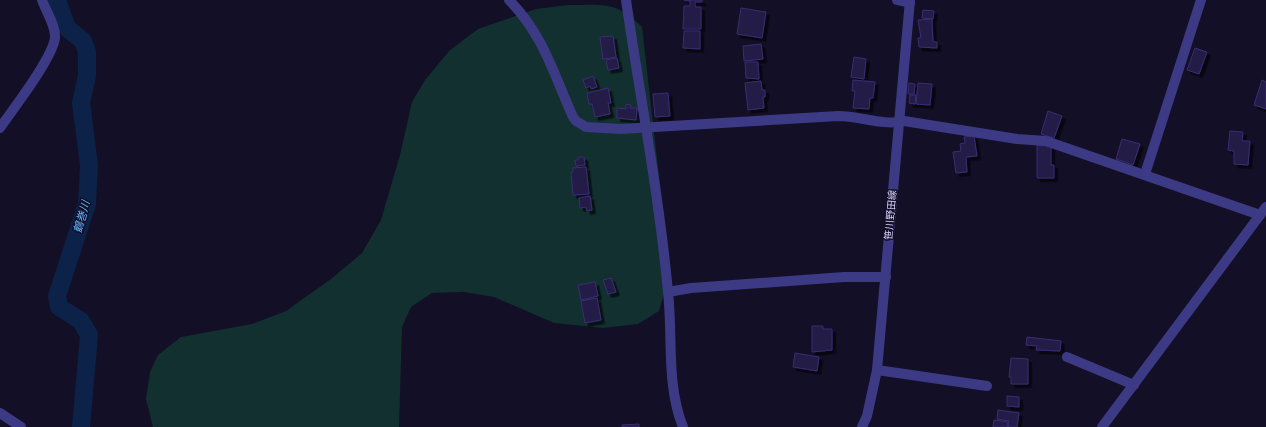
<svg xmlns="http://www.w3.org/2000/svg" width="1266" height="427" font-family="'Nunito Sans','Noto Sans JP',sans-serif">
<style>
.green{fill:#12302f}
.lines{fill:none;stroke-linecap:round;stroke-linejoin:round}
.river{stroke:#0c2248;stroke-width:18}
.building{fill:#241b47;stroke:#3b2d73;filter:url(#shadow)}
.minor{stroke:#3d3a85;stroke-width:10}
.labels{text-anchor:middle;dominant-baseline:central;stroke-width:3;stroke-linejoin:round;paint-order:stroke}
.street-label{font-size:10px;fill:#d9d4ff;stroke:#130f26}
.water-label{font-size:11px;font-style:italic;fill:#62b6ff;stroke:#130f26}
</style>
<defs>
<filter id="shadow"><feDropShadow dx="3.5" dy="3.5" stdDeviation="0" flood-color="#0009"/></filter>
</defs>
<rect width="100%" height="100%" fill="#130f26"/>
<path class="green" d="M 568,5 C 604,5 615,0 642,27 L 666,237 L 667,283 L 659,311 L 638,324 L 603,328 L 554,323 L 494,297 L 464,292 L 432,293 L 411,307 L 402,327 L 399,427 L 153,427 L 146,399 L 150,372 L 158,355 L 181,337 L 252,324 L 286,311 L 331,279 L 362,253 L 381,220 L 400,155 L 412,102 L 425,80 L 450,50 L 478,29 L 536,9 Z"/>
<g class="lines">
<path class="river" d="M 57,0 L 67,28 L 83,41 L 87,52 L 87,76 L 81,103 L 89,165 L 87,204 L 57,296 L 59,307 L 81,321 L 89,335 L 81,427"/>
</g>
<g class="building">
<path d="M 684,0 L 702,0 L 702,2 L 695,2 L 695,7 L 701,7 L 701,29 L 683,29 L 684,6 L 690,6 L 690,1 Z"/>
<path d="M 741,8 L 766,12 L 762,38 L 737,34 Z"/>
<path d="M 923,10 L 934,11 L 933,19 L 922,18 Z"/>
<path d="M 932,19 L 933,42 L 937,42 L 937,48 L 919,47 L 918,38 L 921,38 L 918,20 Z"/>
<path d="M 684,31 L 700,31 L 700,49 L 683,48 Z"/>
<path d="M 613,36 L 616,57 L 603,59 L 600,37 Z"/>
<path d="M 761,44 L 763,59 L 744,61 L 743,46 Z"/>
<path d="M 1195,48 L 1207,52 L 1199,74 L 1187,70 Z"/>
<path d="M 854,57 L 866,59 L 864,79 L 851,77 Z"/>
<path d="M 617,58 L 619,68 L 608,70 L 606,60 Z"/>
<path d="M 745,62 L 758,62 L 759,79 L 746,78 Z"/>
<path d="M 593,76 L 597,87 L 591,89 L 590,86 L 586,88 L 583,80 Z"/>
<path d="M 853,80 L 875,82 L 873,98 L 870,98 L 869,109 L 853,108 L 855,91 L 852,91 Z"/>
<path d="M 1262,80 L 1266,82 L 1266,109 L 1254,105 Z"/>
<path d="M 761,81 L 762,90 L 765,90 L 765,97 L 763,97 L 764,108 L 748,110 L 745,83 Z"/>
<path d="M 909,83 L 915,84 L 914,94 L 908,94 Z"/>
<path d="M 918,83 L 932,84 L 930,105 L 916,104 Z"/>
<path d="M 608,88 L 611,103 L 608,103 L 610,114 L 595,117 L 592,104 L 589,104 L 587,93 Z"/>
<path d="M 668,93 L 670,116 L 655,117 L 653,94 Z"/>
<path d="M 910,95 L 916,95 L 915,104 L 909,103 Z"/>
<path d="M 626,104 L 631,105 L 630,108 L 637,108 L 636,120 L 617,118 L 617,108 L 626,109 Z"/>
<path d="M 1048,111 L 1062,116 L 1054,138 L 1041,134 Z"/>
<path d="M 1230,131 L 1243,132 L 1242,141 L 1250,141 L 1248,165 L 1234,164 L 1234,151 L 1228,150 Z"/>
<path d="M 974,136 L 977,156 L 966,157 L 967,172 L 956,173 L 953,152 L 961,151 L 960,144 L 965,143 L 964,137 Z"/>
<path d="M 1122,139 L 1140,144 L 1133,165 L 1116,159 Z"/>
<path d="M 1037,145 L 1051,146 L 1051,165 L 1054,165 L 1054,178 L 1037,178 Z"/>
<path d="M 579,157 L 584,157 L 585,165 L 576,166 L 575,160 L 578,160 Z"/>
<path d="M 586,167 L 589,194 L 573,195 L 571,172 L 573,172 L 573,168 Z"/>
<path d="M 590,196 L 592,210 L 587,211 L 586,207 L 580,208 L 579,198 Z"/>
<path d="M 611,278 L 616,292 L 608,294 L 603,280 Z"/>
<path d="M 595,282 L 598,296 L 581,300 L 578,285 Z"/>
<path d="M 597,298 L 601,320 L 585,323 L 581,301 Z"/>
<path d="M 812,326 L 823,326 L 823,329 L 832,329 L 832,350 L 812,352 Z"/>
<path d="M 1027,337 L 1061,341 L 1060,351 L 1036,350 L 1037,346 L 1026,345 Z"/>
<path d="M 795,353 L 819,357 L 817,371 L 793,367 Z"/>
<path d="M 1011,358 L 1028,359 L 1028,384 L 1011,384 L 1011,377 L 1009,377 Z"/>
<path d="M 1007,396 L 1019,397 L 1019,407 L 1007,406 Z"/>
<path d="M 998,410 L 1019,413 L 1017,427 L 1008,427 L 1009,421 L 997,419 Z"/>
<path d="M 994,420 L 1008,422 L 1007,427 L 993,427 Z"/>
<path d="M 639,424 L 639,427 L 622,427 L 622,425 Z"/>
</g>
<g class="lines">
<g class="minor">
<path d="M 509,0 C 543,34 554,75 573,117 L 576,121 L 586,127 L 621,129 L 838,116 C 860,116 883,126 904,121 L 1017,139 L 1046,141 L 1260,215"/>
<path d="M 626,0 C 640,97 659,194 668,292 C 673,336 666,385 683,427"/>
<path d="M 897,0 L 910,3"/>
<path d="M 0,128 C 13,109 52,59 55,38 C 56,26 46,11 42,0"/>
<path d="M 1145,174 L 1201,0"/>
<path d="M 668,292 L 691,288 L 844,277 L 886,277"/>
<path d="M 1067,357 L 1134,385"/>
<path d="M 877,370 L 987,386"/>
<path d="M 0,413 L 21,427"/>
<path d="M 862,427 L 867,416 L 877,370 L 910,0"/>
<path d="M 1102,427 L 1266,207"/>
</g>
</g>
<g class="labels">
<g class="street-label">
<text transform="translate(891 215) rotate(-85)">笹川野田線</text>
</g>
<g class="water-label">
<text transform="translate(82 217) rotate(-75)">鶴巻川</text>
</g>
</g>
</svg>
